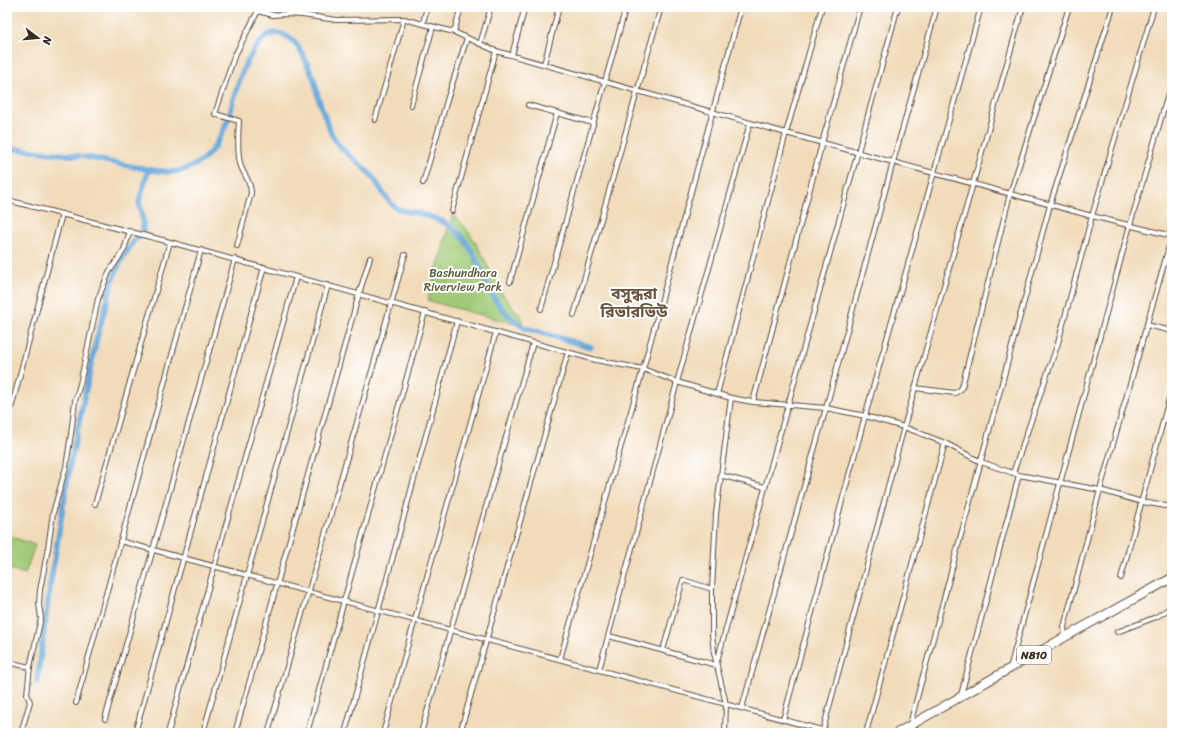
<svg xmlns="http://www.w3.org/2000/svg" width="1179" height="740" font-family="Sriracha,'Noto Sans Bengali',sans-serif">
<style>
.green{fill:#a0ca77;stroke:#6e7a4a}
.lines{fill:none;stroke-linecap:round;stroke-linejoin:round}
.canal{stroke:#67a7da;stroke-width:5.5}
.street-casing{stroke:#564535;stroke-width:6}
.highway-casing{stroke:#564535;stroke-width:10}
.street{stroke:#fff;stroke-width:4}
.highway{stroke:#fff;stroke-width:8}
.labels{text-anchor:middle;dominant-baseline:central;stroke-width:4;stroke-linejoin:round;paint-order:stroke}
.shield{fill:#fff;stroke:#766a62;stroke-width:1}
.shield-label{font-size:11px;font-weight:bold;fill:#3b2a1e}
.park-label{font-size:12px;fill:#595a39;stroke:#fff}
.district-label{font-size:16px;font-weight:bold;fill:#69543e;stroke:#fff}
</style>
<rect width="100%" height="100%" fill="#fff"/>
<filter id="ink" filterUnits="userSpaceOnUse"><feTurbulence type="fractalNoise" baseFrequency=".025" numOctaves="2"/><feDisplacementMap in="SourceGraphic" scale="8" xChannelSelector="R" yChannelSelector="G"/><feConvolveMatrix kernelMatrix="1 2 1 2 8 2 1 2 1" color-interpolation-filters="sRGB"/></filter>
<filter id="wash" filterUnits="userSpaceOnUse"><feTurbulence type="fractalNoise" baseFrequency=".012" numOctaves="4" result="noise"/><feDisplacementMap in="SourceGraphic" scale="16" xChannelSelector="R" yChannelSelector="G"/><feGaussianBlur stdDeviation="0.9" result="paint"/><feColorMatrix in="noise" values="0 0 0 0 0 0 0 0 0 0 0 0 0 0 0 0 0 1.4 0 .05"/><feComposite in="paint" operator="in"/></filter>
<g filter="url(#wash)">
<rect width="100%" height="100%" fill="#f1dbba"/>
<g class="green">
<path d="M 452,215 C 475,231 486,266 500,290 C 506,300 514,308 522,317 L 522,322 L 520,325 L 514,324 L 485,316 L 433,302 L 428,300 Z"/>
<path d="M 7,535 L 35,545 L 25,574 L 7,568 Z"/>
</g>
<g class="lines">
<g class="canal">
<path d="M 7,148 L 79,156"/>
<path d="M 85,157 C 101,160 118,164 135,167 C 149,169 165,174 179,171 C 206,165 219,144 228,119 C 234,101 239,73 249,58 C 258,43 269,25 288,37 C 299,43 308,65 313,77 C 316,84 316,92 319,100 C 323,112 327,124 332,135 C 342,154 357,159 370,174 C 379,183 384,199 395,207 C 401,211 410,212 417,213 C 432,217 446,221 457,232 C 474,247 480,272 490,291 C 499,308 510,318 525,328 L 591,347"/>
<path d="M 37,682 L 50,586 L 69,470 L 96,341 L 114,276 L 123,257 L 135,239 L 140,237 L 143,232 L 143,222 L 139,202 L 147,174 L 151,170"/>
</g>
</g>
</g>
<g filter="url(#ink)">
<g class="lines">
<defs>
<g id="street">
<path d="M 258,11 L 273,15 L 286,14 L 302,15 L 337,20 L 404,19 L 454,32 L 496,51 L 786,133 L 1092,216 L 1172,236"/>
<path d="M 423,23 L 427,7"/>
<path d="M 454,32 L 461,7"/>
<path d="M 480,44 L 491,7"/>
<path d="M 512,55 L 525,7"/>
<path d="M 544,64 L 559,7"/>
<path d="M 411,105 L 433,27"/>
<path d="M 528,105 L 593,123"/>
<path d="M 375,120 L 404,19"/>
<path d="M 423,183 L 448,97 L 467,38"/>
<path d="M 7,200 L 170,242 L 596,360 L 643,369 L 677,382 L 731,398 L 753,402 L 826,408 L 865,416 L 904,427 L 945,443 L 981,462 L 1019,475 L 1100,490 L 1142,502 L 1172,507"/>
<path d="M 452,211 L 496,51"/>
<path d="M 237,246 L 251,193 C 251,179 242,174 240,163 C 237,149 238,135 239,121 L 215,114 L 234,57 L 260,7"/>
<path d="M 510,282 L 557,113"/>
<path d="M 541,309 L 626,7"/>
<path d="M 574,315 L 661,7"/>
<path d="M 1147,325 L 1172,331"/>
<path d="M 915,388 L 955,393 L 960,390 L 962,387 L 1010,194 L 1069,7"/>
<path d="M 717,394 L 786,133 L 822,7"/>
<path d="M 753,402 L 822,143 L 860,7"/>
<path d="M 7,409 L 11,409 L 62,214"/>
<path d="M 1013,473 L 1058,343 L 1092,216 L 1154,7"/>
<path d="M 720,475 L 765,487"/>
<path d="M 95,504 L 170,242"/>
<path d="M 120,541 L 833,733"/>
<path d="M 1121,578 L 1172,388"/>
<path d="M 1117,632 L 1156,617 L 1172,607"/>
<path d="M 609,636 L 716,665 L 898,7"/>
<path d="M 1065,637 L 1064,627 L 1100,490 L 1172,236"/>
<path d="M 663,650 L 683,580 L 712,589"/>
<path d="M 560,659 L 643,369 L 741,7"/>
<path d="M 7,662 L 30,667"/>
<path d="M 1010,668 L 1130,225 L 1167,98 L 1172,89"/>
<path d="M 599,670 L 677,382 L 750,123"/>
<path d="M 961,695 L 1019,475"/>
<path d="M 76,703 L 201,250"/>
<path d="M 742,708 L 826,408 L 893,162 L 937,7"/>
<path d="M 105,719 L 235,259"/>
<path d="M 783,720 L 865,416 L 981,7"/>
<path d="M 910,724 L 1050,205 L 1113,7"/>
<path d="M 823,730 L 904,427 L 1023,7"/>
<path d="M 21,733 L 30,702 L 27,694 L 30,667 L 41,618 L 39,604 L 40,590 L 48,548 L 53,513 L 66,467 L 71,434 L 75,401 L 80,384 L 98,299 L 109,272 L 124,250 L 130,231"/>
<path d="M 135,733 L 264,267"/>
<path d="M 168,733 L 214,567 L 296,277"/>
<path d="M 203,733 L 328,285"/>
<path d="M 235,733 L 359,294 L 370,258"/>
<path d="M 268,733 L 405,255"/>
<path d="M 307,733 L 425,312"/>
<path d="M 345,733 L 457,321"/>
<path d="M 383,733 L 496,332"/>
<path d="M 421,733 L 533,343"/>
<path d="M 460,733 L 568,352"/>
<path d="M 725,733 L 726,704 L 714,653 L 712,634 L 712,589 L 716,514 L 731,398"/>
<path d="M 866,733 L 945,443"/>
</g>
<path id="highway" d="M 897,733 L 1065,637 L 1172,578"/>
</defs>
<use href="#street" class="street-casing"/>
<use href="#highway" class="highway-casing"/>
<use href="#street" class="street"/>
<use href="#highway" class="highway"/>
</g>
</g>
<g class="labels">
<rect class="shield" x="1017" y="646" width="34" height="18" rx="3"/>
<g class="shield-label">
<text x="1034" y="655">N810</text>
</g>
<g class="park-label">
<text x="463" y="273">Bashundhara<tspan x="463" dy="14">Riverview Park</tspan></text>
</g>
<g class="district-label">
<text x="634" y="293">বসুন্ধরা<tspan x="634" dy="18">রিভারভিউ</tspan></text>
</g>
</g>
<rect width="1179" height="740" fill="none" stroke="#fff" stroke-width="24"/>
<g transform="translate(38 38) rotate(106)" stroke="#ffffff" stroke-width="3" paint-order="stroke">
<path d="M0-3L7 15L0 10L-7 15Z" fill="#3b2a1e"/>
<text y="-6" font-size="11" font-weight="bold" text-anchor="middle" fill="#3b2a1e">N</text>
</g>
</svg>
